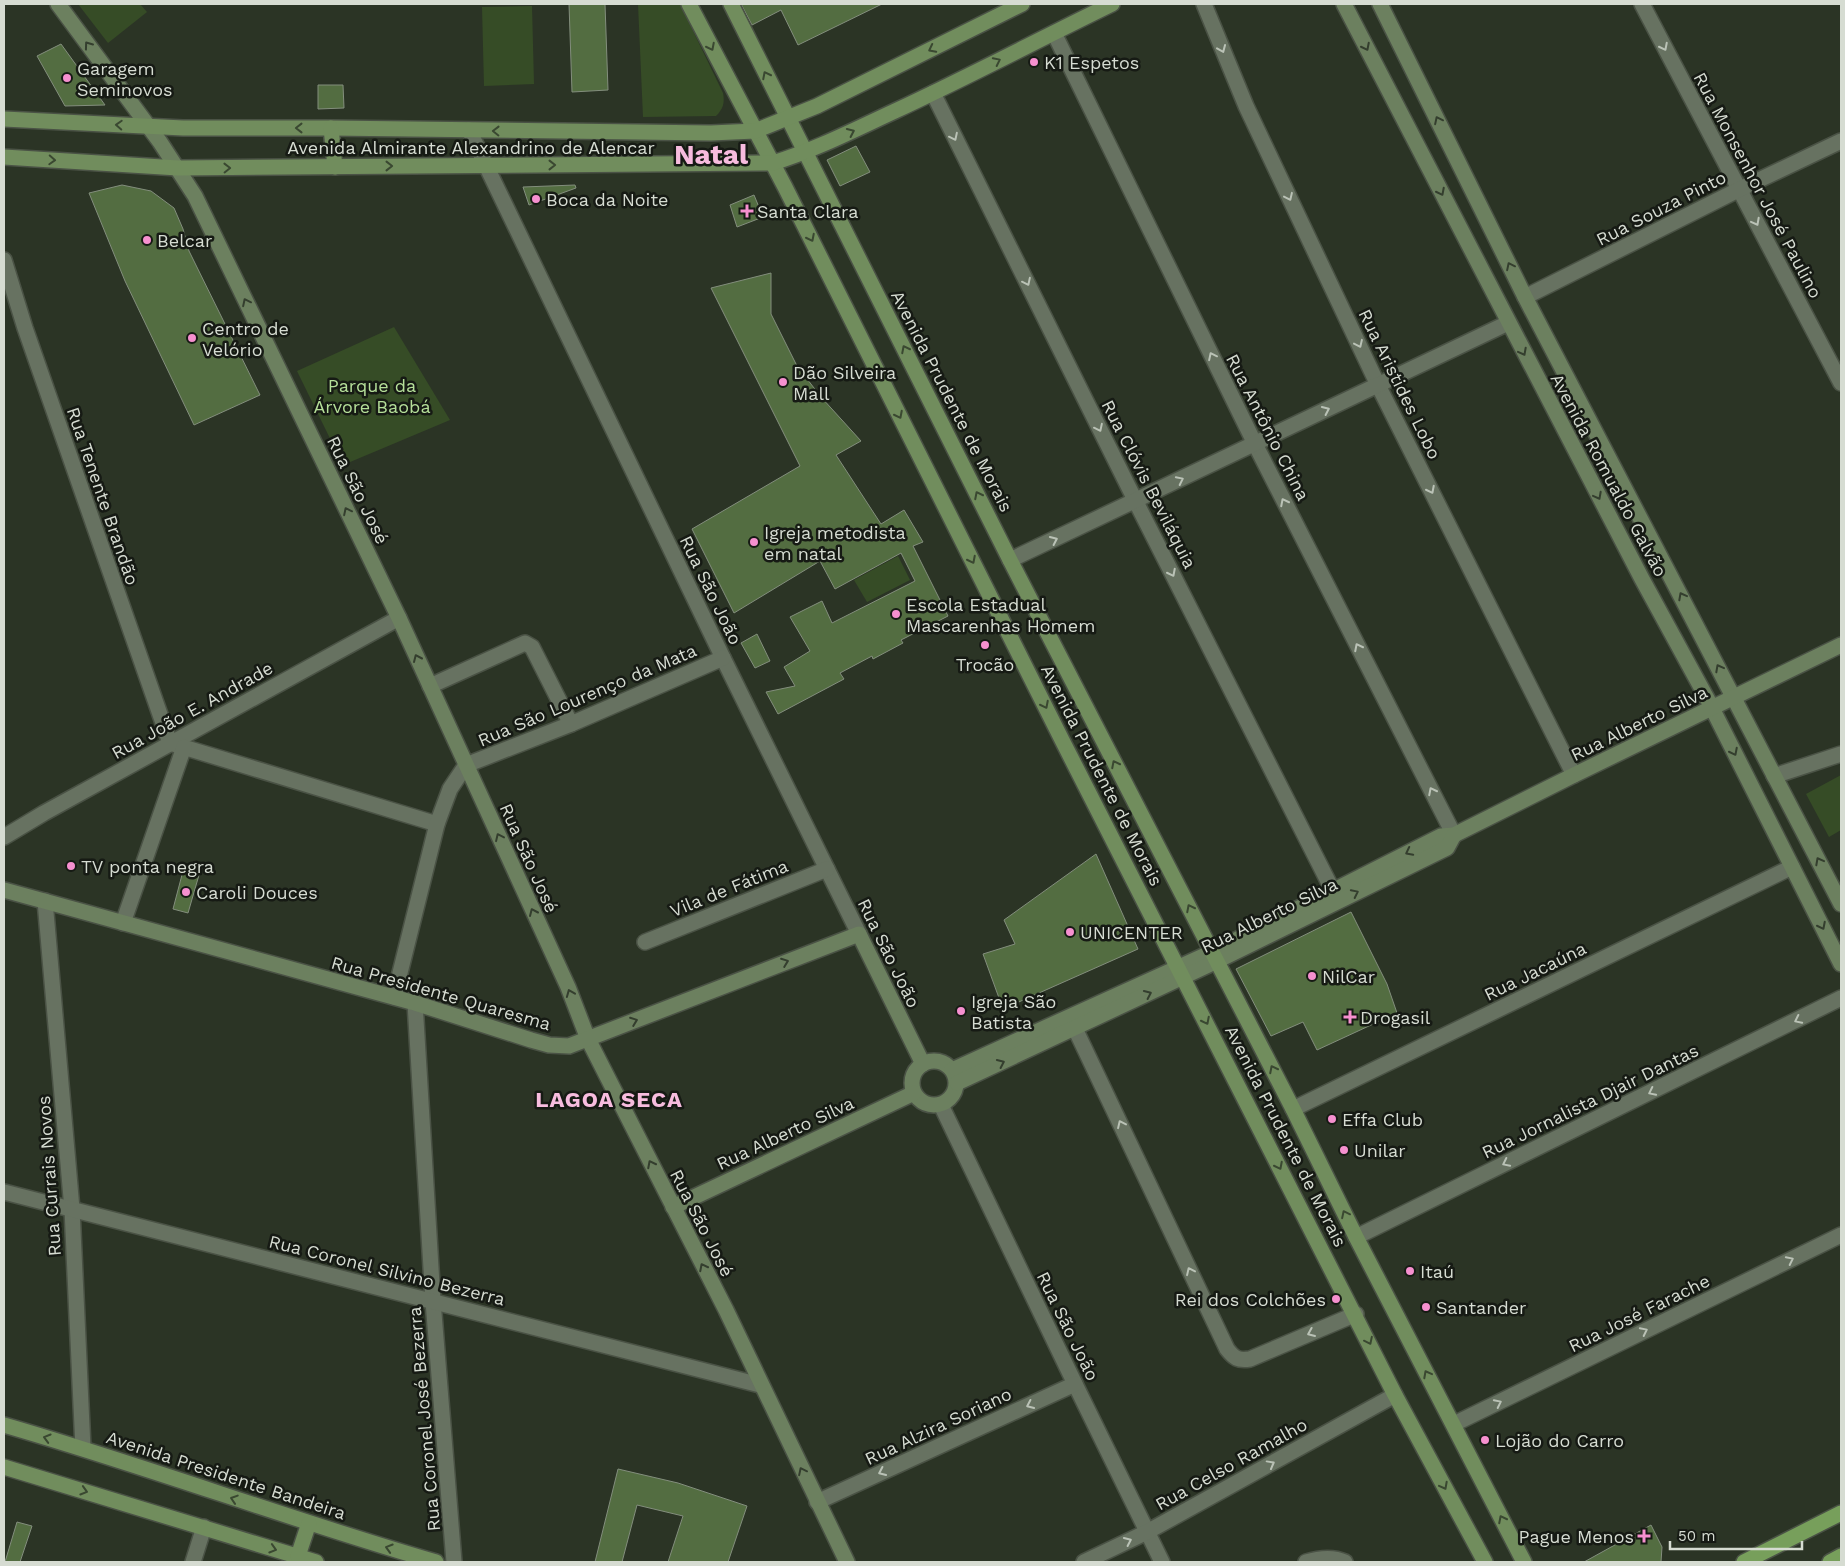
<svg xmlns="http://www.w3.org/2000/svg" width="1845" height="1566" font-family="'Work Sans',sans-serif">
<style>
.green{fill:#364c26}
.building{fill:#536d41;stroke:#838e7d}
.lines{fill:none;stroke-linecap:round;stroke-linejoin:round}
.street-casing{stroke:#4a5245;stroke-width:18}
.secondary-casing{stroke:#4a5245;stroke-width:18}
.primary-casing{stroke:#4a5245;stroke-width:18}
.highway-casing{stroke:#4a5245;stroke-width:18}
.street{stroke:#677261;stroke-width:15}
.secondary{stroke:#6c805f;stroke-width:15}
.primary{stroke:#718d5d;stroke-width:15}
.highway{stroke:#779f5b;stroke-width:15}
.oneway{stroke:#343e2e}
.oneway2{stroke:#3a4831}
.oneway3{stroke:#bac2b6}
.poi-dot{fill:#f690cf;stroke:#161a14;stroke-width:2}
.labels{text-anchor:middle;dominant-baseline:central;stroke-width:5;stroke-linejoin:round;paint-order:stroke}
.poi-label{font-size:18px;fill:#d6dcd2;stroke:#161a14;text-anchor:start}
.street-label{font-size:18px;fill:#d6dcd2;stroke:#161a14}
.park-label{font-size:18px;fill:#b5df99;stroke:#161a14}
.district-label{font-size:22px;font-weight:bold;letter-spacing:1px;fill:#f7bcde;stroke:#161a14}
.town-label{font-size:28px;font-weight:bold;fill:#f7bcde;stroke:#161a14}
</style>
<rect width="100%" height="100%" fill="#2b3425"/>
<g class="green">
<path d="M 78,4 L 140,4 L 147,12 L 108,43 Z"/>
<path d="M 638,4 L 680,4 L 723,93 C 725,103 723,109 716,116 L 643,117 Z"/>
<path d="M 532,6 L 534,84 L 484,86 L 482,7 Z"/>
<path d="M 394,327 L 450,420 L 343,465 L 297,371 Z"/>
<path d="M 898,556 L 910,580 L 867,602 L 854,580 Z"/>
<path d="M 1841,775 L 1841,830 L 1829,837 L 1806,794 Z"/>
</g>
<g class="building">
<path d="M 569,4 L 605,4 L 608,90 L 572,92 Z"/>
<path d="M 741,4 L 882,4 L 798,45 L 781,10 L 752,25 Z"/>
<path d="M 61,44 L 105,105 L 65,106 L 37,56 Z"/>
<path d="M 318,85 L 343,85 L 344,108 L 318,109 Z"/>
<path d="M 856,146 L 870,172 L 840,186 L 827,160 Z"/>
<path d="M 122,185 L 151,191 L 174,208 L 183,229 L 189,251 L 260,395 L 194,425 L 125,281 L 89,193 Z"/>
<path d="M 575,185 L 576,188 L 529,205 L 523,187 Z"/>
<path d="M 754,195 L 763,217 L 737,227 L 730,205 Z"/>
<path d="M 771,273 L 771,314 L 797,366 L 821,397 L 861,441 L 836,455 L 881,524 L 904,510 L 923,542 L 913,546 L 948,616 L 901,640 L 903,643 L 873,659 L 872,656 L 840,673 L 844,679 L 778,714 L 766,692 L 795,686 L 784,667 L 810,651 L 790,617 L 822,601 L 832,623 L 915,581 L 901,553 L 835,589 L 820,561 L 734,613 L 692,529 L 800,466 L 711,288 Z"/>
<path d="M 757,634 L 770,661 L 755,668 L 741,643 Z"/>
<path d="M 1096,854 L 1138,949 L 1003,1009 L 983,954 L 1015,944 L 1004,920 Z"/>
<path d="M 183,871 L 199,875 L 188,913 L 173,909 Z"/>
<path d="M 1351,912 L 1387,984 L 1397,1013 L 1317,1050 L 1303,1022 L 1271,1036 L 1236,969 Z"/>
<path d="M 618,1469 L 678,1483 L 747,1506 L 728,1562 L 668,1562 L 683,1516 L 637,1505 L 622,1562 L 595,1562 Z"/>
<path d="M 17,1522 L 32,1526 L 20,1562 L 5,1562 Z"/>
<path d="M 1651,1525 L 1662,1547 L 1661,1562 L 1584,1562 Z"/>
</g>
<g class="lines">
<defs>
<g id="street">
<path d="M 1204,4 L 1246,106 L 1378,385 L 1574,775"/>
<path d="M 1642,4 L 1841,383"/>
<path d="M 1054,33 L 1255,444 L 1454,835"/>
<path d="M 933,93 L 1136,502 L 1333,891"/>
<path d="M 469,130 L 723,658 L 859,934"/>
<path d="M 4,260 L 25,328 L 170,743 L 437,824"/>
<path d="M 1525,297 L 1738,190 L 1841,141"/>
<path d="M 1010,560 L 1508,323"/>
<path d="M 430,686 L 525,643 L 532,647 L 571,724"/>
<path d="M 1774,776 L 1841,754"/>
<path d="M 4,837 L 44,813 L 399,618"/>
<path d="M 45,901 L 72,1209 L 83,1448"/>
<path d="M 123,923 L 184,747"/>
<path d="M 645,942 L 827,869"/>
<path d="M 394,997 L 437,824 L 450,789 L 466,765 L 571,724 L 723,658"/>
<path d="M 415,1003 L 433,1301 L 454,1562"/>
<path d="M 1070,1018 L 1227,1349 C 1234,1358 1238,1361 1250,1359 L 1356,1314"/>
<path d="M 941,1105 L 1075,1384 L 1162,1562"/>
<path d="M 1293,1109 L 1792,867"/>
<path d="M 4,1192 L 760,1385"/>
<path d="M 1356,1237 L 1841,998"/>
<path d="M 1454,1424 L 1841,1235"/>
<path d="M 817,1502 L 1075,1384"/>
<path d="M 193,1562 L 204,1527"/>
<path d="M 1084,1562 L 1147,1532 L 1395,1395"/>
<path d="M 1306,1562 C 1319,1558 1332,1556 1345,1562"/>
</g>
<g id="secondary">
<path d="M 58,4 L 160,142 L 195,196 L 399,618 L 568,987 L 588,1039 L 726,1310 L 847,1562"/>
<path d="M 1344,4 L 1642,579 L 1709,702 L 1841,964"/>
<path d="M 1380,4 L 1525,297 L 1841,904"/>
<path d="M 4,890 L 415,1003 L 531,1040 L 549,1045 L 569,1046 L 859,934 L 923,1064"/>
<circle cx="934" cy="1083" r="22"/>
<path d="M 952,1070 L 1212,952 L 1441,836 L 1454,835 L 1574,775 L 1841,645"/>
<path d="M 957,1083 L 1217,961 L 1447,848 L 1454,835"/>
<path d="M 673,1207 L 914,1093"/>
</g>
<g id="primary">
<path d="M 689,4 L 785,187 L 1062,740 L 1395,1395 L 1485,1562"/>
<path d="M 731,4 L 1010,560 L 1293,1109 L 1356,1237 L 1524,1562"/>
<path d="M 4,119 L 183,128 L 331,128 L 711,133 L 755,131 L 817,106 L 1022,4"/>
<path d="M 331,128 L 335,167"/>
<path d="M 4,157 L 178,168 L 773,163 C 815,150 854,130 895,111 C 968,77 1040,39 1112,4"/>
<path d="M 4,1425 C 149,1467 291,1520 436,1562"/>
<path d="M 4,1467 L 316,1562"/>
<path d="M 298,1556 L 309,1523"/>
</g>
<g id="highway">
<path d="M 1744,1562 L 1841,1513"/>
<path d="M 1830,1562 L 1841,1556"/>
</g>
</defs>
<use href="#street" class="street-casing"/>
<use href="#secondary" class="secondary-casing"/>
<use href="#primary" class="primary-casing"/>
<use href="#highway" class="highway-casing"/>
<use href="#street" class="street"/>
<use href="#secondary" class="secondary"/>
<use href="#primary" class="primary"/>
<use href="#highway" class="highway"/>
</g>
<defs><path id="oneway-chevron" d="M-2-3.5L2.5 0L-2 3.5" fill="none" stroke-width="1.6" stroke-linecap="round" stroke-linejoin="round" transform="scale(1.25)"/></defs>
<g class="oneway">
<use href="#oneway-chevron" transform="translate(88 45) rotate(-126)"/>
<use href="#oneway-chevron" transform="translate(1366 47) rotate(63)"/>
<use href="#oneway-chevron" transform="translate(1438 120) rotate(-116)"/>
<use href="#oneway-chevron" transform="translate(1441 192) rotate(63)"/>
<use href="#oneway-chevron" transform="translate(1510 266) rotate(-116)"/>
<use href="#oneway-chevron" transform="translate(246 302) rotate(-116)"/>
<use href="#oneway-chevron" transform="translate(1523 352) rotate(62)"/>
<use href="#oneway-chevron" transform="translate(1598 496) rotate(62)"/>
<use href="#oneway-chevron" transform="translate(347 511) rotate(-116)"/>
<use href="#oneway-chevron" transform="translate(1682 596) rotate(-118)"/>
<use href="#oneway-chevron" transform="translate(417 658) rotate(-114)"/>
<use href="#oneway-chevron" transform="translate(1719 668) rotate(-118)"/>
<use href="#oneway-chevron" transform="translate(1734 752) rotate(63)"/>
<use href="#oneway-chevron" transform="translate(499 837) rotate(-115)"/>
<use href="#oneway-chevron" transform="translate(1409 852) rotate(153)"/>
<use href="#oneway-chevron" transform="translate(1819 861) rotate(-118)"/>
<use href="#oneway-chevron" transform="translate(1355 893) rotate(-26)"/>
<use href="#oneway-chevron" transform="translate(533 912) rotate(-114)"/>
<use href="#oneway-chevron" transform="translate(1822 926) rotate(63)"/>
<use href="#oneway-chevron" transform="translate(785 962) rotate(-21)"/>
<use href="#oneway-chevron" transform="translate(570 993) rotate(-112)"/>
<use href="#oneway-chevron" transform="translate(1148 994) rotate(-25)"/>
<use href="#oneway-chevron" transform="translate(634 1021) rotate(-21)"/>
<use href="#oneway-chevron" transform="translate(1001 1063) rotate(-25)"/>
<use href="#oneway-chevron" transform="translate(651 1164) rotate(-117)"/>
<use href="#oneway-chevron" transform="translate(703 1267) rotate(-117)"/>
<use href="#oneway-chevron" transform="translate(802 1471) rotate(-116)"/>
</g>
<g class="oneway2">
<use href="#oneway-chevron" transform="translate(711 47) rotate(63)"/>
<use href="#oneway-chevron" transform="translate(932 49) rotate(153)"/>
<use href="#oneway-chevron" transform="translate(997 61) rotate(-26)"/>
<use href="#oneway-chevron" transform="translate(766 75) rotate(-117)"/>
<use href="#oneway-chevron" transform="translate(119 125) rotate(-177)"/>
<use href="#oneway-chevron" transform="translate(299 128) rotate(180)"/>
<use href="#oneway-chevron" transform="translate(496 131) rotate(-179)"/>
<use href="#oneway-chevron" transform="translate(851 132) rotate(-25)"/>
<use href="#oneway-chevron" transform="translate(52 160) rotate(3)"/>
<use href="#oneway-chevron" transform="translate(552 165)"/>
<use href="#oneway-chevron" transform="translate(389 166)"/>
<use href="#oneway-chevron" transform="translate(227 168) rotate(-1)"/>
<use href="#oneway-chevron" transform="translate(811 238) rotate(63)"/>
<use href="#oneway-chevron" transform="translate(905 349) rotate(-117)"/>
<use href="#oneway-chevron" transform="translate(899 415) rotate(63)"/>
<use href="#oneway-chevron" transform="translate(978 495) rotate(-117)"/>
<use href="#oneway-chevron" transform="translate(972 560) rotate(63)"/>
<use href="#oneway-chevron" transform="translate(1045 705) rotate(63)"/>
<use href="#oneway-chevron" transform="translate(1115 764) rotate(-117)"/>
<use href="#oneway-chevron" transform="translate(1190 908) rotate(-117)"/>
<use href="#oneway-chevron" transform="translate(1206 1021) rotate(63)"/>
<use href="#oneway-chevron" transform="translate(1273 1069) rotate(-117)"/>
<use href="#oneway-chevron" transform="translate(1279 1166) rotate(63)"/>
<use href="#oneway-chevron" transform="translate(1345 1214) rotate(-116)"/>
<use href="#oneway-chevron" transform="translate(1369 1341) rotate(64)"/>
<use href="#oneway-chevron" transform="translate(1427 1374) rotate(-118)"/>
<use href="#oneway-chevron" transform="translate(47 1438) rotate(-164)"/>
<use href="#oneway-chevron" transform="translate(1444 1486) rotate(62)"/>
<use href="#oneway-chevron" transform="translate(84 1491) rotate(17)"/>
<use href="#oneway-chevron" transform="translate(234 1499) rotate(-162)"/>
<use href="#oneway-chevron" transform="translate(1502 1519) rotate(-117)"/>
<use href="#oneway-chevron" transform="translate(389 1548) rotate(-163)"/>
<use href="#oneway-chevron" transform="translate(273 1549) rotate(17)"/>
</g>
<g class="oneway3">
<use href="#oneway-chevron" transform="translate(1664 47) rotate(63)"/>
<use href="#oneway-chevron" transform="translate(1222 49) rotate(67)"/>
<use href="#oneway-chevron" transform="translate(954 137) rotate(64)"/>
<use href="#oneway-chevron" transform="translate(1289 197) rotate(65)"/>
<use href="#oneway-chevron" transform="translate(1756 222) rotate(62)"/>
<use href="#oneway-chevron" transform="translate(1027 282) rotate(64)"/>
<use href="#oneway-chevron" transform="translate(1359 344) rotate(65)"/>
<use href="#oneway-chevron" transform="translate(1212 356) rotate(-116)"/>
<use href="#oneway-chevron" transform="translate(1326 410) rotate(-25)"/>
<use href="#oneway-chevron" transform="translate(1099 428) rotate(64)"/>
<use href="#oneway-chevron" transform="translate(1180 480) rotate(-26)"/>
<use href="#oneway-chevron" transform="translate(1431 490) rotate(63)"/>
<use href="#oneway-chevron" transform="translate(1284 502) rotate(-117)"/>
<use href="#oneway-chevron" transform="translate(1054 540) rotate(-25)"/>
<use href="#oneway-chevron" transform="translate(1172 573) rotate(63)"/>
<use href="#oneway-chevron" transform="translate(1358 647) rotate(-117)"/>
<use href="#oneway-chevron" transform="translate(1432 791) rotate(-117)"/>
<use href="#oneway-chevron" transform="translate(1798 1020) rotate(154)"/>
<use href="#oneway-chevron" transform="translate(1652 1092) rotate(154)"/>
<use href="#oneway-chevron" transform="translate(1121 1124) rotate(-115)"/>
<use href="#oneway-chevron" transform="translate(1506 1163) rotate(154)"/>
<use href="#oneway-chevron" transform="translate(1790 1260) rotate(-26)"/>
<use href="#oneway-chevron" transform="translate(1190 1271) rotate(-115)"/>
<use href="#oneway-chevron" transform="translate(1644 1331) rotate(-26)"/>
<use href="#oneway-chevron" transform="translate(1311 1333) rotate(157)"/>
<use href="#oneway-chevron" transform="translate(1498 1403) rotate(-26)"/>
<use href="#oneway-chevron" transform="translate(1030 1405) rotate(155)"/>
<use href="#oneway-chevron" transform="translate(1271 1464) rotate(-29)"/>
<use href="#oneway-chevron" transform="translate(882 1472) rotate(155)"/>
<use href="#oneway-chevron" transform="translate(1128 1541) rotate(-25)"/>
</g>
<g class="poi-dot">
<circle cx="1034" cy="62" r="5"/>
<circle cx="67" cy="78" r="5"/>
<circle cx="536" cy="199" r="5"/>
<path d="M744.5 203.5h5v5h5v5h-5v5h-5v-5h-5v-5h5z"/>
<circle cx="147" cy="240" r="5"/>
<circle cx="192" cy="338" r="5"/>
<circle cx="783" cy="382" r="5"/>
<circle cx="754" cy="542" r="5"/>
<circle cx="896" cy="614" r="5"/>
<circle cx="985" cy="645" r="5"/>
<circle cx="71" cy="866" r="5"/>
<circle cx="186" cy="892" r="5"/>
<circle cx="1070" cy="932" r="5"/>
<circle cx="1312" cy="976" r="5"/>
<circle cx="961" cy="1011" r="5"/>
<path d="M1347.5 1009.5h5v5h5v5h-5v5h-5v-5h-5v-5h5z"/>
<circle cx="1332" cy="1119" r="5"/>
<circle cx="1344" cy="1150" r="5"/>
<circle cx="1410" cy="1271" r="5"/>
<circle cx="1336" cy="1299" r="5"/>
<circle cx="1426" cy="1307" r="5"/>
<circle cx="1485" cy="1440" r="5"/>
<path d="M1641.5 1528.5h5v5h5v5h-5v5h-5v-5h-5v-5h5z"/>
</g>
<g class="labels">
<g class="poi-label">
<text x="1044" y="62">K1 Espetos</text>
<text x="77" y="68">Garagem<tspan x="77" dy="21">Seminovos</tspan></text>
<text x="546" y="199">Boca da Noite</text>
<text x="757" y="211">Santa Clara</text>
<text x="157" y="240">Belcar</text>
<text x="202" y="328">Centro de<tspan x="202" dy="21">Velório</tspan></text>
<text x="793" y="372">Dão Silveira<tspan x="793" dy="21">Mall</tspan></text>
<text x="764" y="532">Igreja metodista<tspan x="764" dy="21">em natal</tspan></text>
<text x="906" y="604">Escola Estadual<tspan x="906" dy="21">Mascarenhas Homem</tspan></text>
<text x="985" y="664" text-anchor="middle">Trocão</text>
<text x="81" y="866">TV ponta negra</text>
<text x="196" y="892">Caroli Douces</text>
<text x="1080" y="932">UNICENTER</text>
<text x="1322" y="976">NilCar</text>
<text x="971" y="1001">Igreja São<tspan x="971" dy="21">Batista</tspan></text>
<text x="1360" y="1017">Drogasil</text>
<text x="1342" y="1119">Effa Club</text>
<text x="1354" y="1150">Unilar</text>
<text x="1420" y="1271">Itaú</text>
<text x="1326" y="1299" text-anchor="end">Rei dos Colchões</text>
<text x="1436" y="1307">Santander</text>
<text x="1495" y="1440">Lojão do Carro</text>
<text x="1634" y="1536" text-anchor="end">Pague Menos</text>
</g>
<g class="street-label">
<text x="471" y="147">Avenida Almirante Alexandrino de Alencar</text>
<text transform="translate(1758 185) rotate(62)">Rua Monsenhor José Paulino</text>
<text transform="translate(1661 208) rotate(-27)">Rua Souza Pinto</text>
<text transform="translate(1400 384) rotate(64)">Rua Aristides Lobo</text>
<text transform="translate(952 401) rotate(63)">Avenida Prudente de Morais</text>
<text transform="translate(1268 427) rotate(63)">Rua Antônio China</text>
<text transform="translate(1609 475) rotate(62)">Avenida Romualdo Galvão</text>
<text transform="translate(1149 484) rotate(63)">Rua Clóvis Beviláquia</text>
<text transform="translate(358 490) rotate(64)">Rua São José</text>
<text transform="translate(103 496) rotate(71)">Rua Tenente Brandão</text>
<text transform="translate(711 590) rotate(64)">Rua São João</text>
<text transform="translate(587 695) rotate(-23)">Rua São Lourenço da Mata</text>
<text transform="translate(192 710) rotate(-29)">Rua João E. Andrade</text>
<text transform="translate(1639 723) rotate(-26)">Rua Alberto Silva</text>
<text transform="translate(1102 775) rotate(63)">Avenida Prudente de Morais</text>
<text transform="translate(529 858) rotate(66)">Rua São José</text>
<text transform="translate(729 888) rotate(-22)">Vila de Fátima</text>
<text transform="translate(1269 915) rotate(-26)">Rua Alberto Silva</text>
<text transform="translate(889 953) rotate(64)">Rua São João</text>
<text transform="translate(1535 971) rotate(-26)">Rua Jacaúna</text>
<text transform="translate(441 993) rotate(16)">Rua Presidente Quaresma</text>
<text transform="translate(1590 1101) rotate(-26)">Rua Jornalista Djair Dantas</text>
<text transform="translate(785 1133) rotate(-25)">Rua Alberto Silva</text>
<text transform="translate(1286 1136) rotate(63)">Avenida Prudente de Morais</text>
<text transform="translate(49 1176) rotate(-94)">Rua Currais Novos</text>
<text transform="translate(702 1223) rotate(63)">Rua São José</text>
<text transform="translate(387 1270) rotate(14)">Rua Coronel Silvino Bezerra</text>
<text transform="translate(1639 1313) rotate(-26)">Rua José Farache</text>
<text transform="translate(1068 1326) rotate(64)">Rua São João</text>
<text transform="translate(424 1419) rotate(-95)">Rua Coronel José Bezerra</text>
<text transform="translate(938 1426) rotate(-25)">Rua Alzira Soriano</text>
<text transform="translate(1231 1464) rotate(-29)">Rua Celso Ramalho</text>
<text transform="translate(226 1475) rotate(18)">Avenida Presidente Bandeira</text>
</g>
<g class="park-label">
<text x="372" y="385">Parque da<tspan x="372" dy="21">Árvore Baobá</tspan></text>
</g>
<g class="district-label">
<text x="609" y="1099">LAGOA SECA</text>
</g>
<g class="town-label">
<text x="711" y="154">Natal</text>
</g>
</g>
<rect width="1845" height="1566" fill="none" stroke="#d6dcd2" stroke-width="10"/>
<path d="M1670 1541v8h132v-8" fill="none" stroke="#d6dcd2" stroke-width="2.5"/>
<text x="1678" y="1541" font-size="15" fill="#d6dcd2" stroke="#161a14" stroke-width="4" paint-order="stroke">50 m</text>
</svg>
